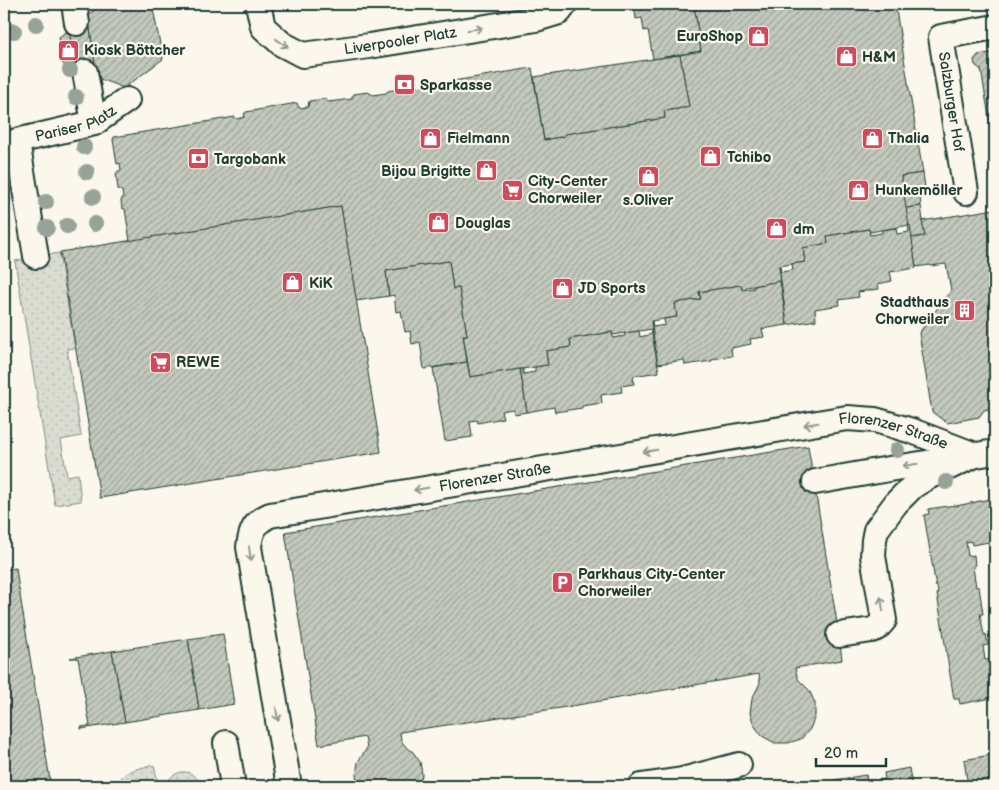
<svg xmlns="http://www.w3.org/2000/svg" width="999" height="790" font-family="'Balsamiq Sans',sans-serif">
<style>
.park{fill:url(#park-dots);stroke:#7d8c82}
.building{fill:url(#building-hatch);stroke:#1f3d34}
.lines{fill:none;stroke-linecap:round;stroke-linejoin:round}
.minor-casing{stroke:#1f3d34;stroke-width:28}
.minor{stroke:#fbf7ec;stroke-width:24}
.tree{fill:#97a298}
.oneway{stroke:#8d9a90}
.labels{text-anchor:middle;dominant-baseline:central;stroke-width:4.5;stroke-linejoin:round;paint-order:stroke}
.poi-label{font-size:15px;font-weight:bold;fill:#1f3d34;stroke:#fbf7ec;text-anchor:start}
.street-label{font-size:15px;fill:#1f3d34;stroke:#fbf7ec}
</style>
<defs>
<pattern id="park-dots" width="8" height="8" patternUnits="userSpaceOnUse" patternTransform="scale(1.25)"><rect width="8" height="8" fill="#dbdcd1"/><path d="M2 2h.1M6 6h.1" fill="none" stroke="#bcbeb4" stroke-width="1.8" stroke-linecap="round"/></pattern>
<pattern id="building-hatch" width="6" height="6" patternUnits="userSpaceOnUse" patternTransform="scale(1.25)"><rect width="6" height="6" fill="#c4c9be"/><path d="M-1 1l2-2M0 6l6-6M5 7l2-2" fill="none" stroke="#9fa49b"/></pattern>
</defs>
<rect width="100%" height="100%" fill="#fbf7ec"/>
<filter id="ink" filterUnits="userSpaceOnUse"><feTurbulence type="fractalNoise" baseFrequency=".02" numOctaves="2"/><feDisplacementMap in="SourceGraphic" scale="10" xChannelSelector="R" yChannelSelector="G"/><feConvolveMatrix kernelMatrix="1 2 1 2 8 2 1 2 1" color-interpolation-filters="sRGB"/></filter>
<g filter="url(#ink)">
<g class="park">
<path d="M 59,253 L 75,348 L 67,349 L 81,436 L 61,440 L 67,476 L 78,474 L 81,501 L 55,505 L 15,261 Z"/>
<path d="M 154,765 L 158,783 C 160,782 163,782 166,781 C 169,780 172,776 176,774 C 188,768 196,776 202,786 L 118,786 C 120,770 141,768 154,765 Z"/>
</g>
<g class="building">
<path d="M 102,4 L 152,4 L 163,59 L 124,88 L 97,78 L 88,15 Z"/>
<path d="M 634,4 L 694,4 L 701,51 L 653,59 L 648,30 L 644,31 L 642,18 L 636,19 Z"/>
<path d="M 694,4 L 895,4 L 923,173 L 901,176 L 910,225 L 870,232 L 869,229 L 827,236 L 828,243 L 803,248 L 805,262 L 779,266 L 781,281 L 742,288 L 741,285 L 699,292 L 701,299 L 675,303 L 677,317 L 651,321 L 652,329 L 613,335 L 612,332 L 570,339 L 571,347 L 546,351 L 548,365 L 470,377 L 463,335 L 467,335 L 459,288 L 453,289 L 449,261 L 386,271 L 389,296 L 356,301 L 341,206 L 130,241 L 125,209 L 122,208 L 121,201 L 123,197 L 122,191 L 118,189 L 116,174 L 118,171 L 121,171 L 120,163 L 117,164 L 113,140 L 114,137 L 235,117 L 237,119 L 245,117 L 244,114 L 246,112 L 297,103 L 299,108 L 308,107 L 309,101 L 325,99 L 328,102 L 352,99 L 352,97 L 354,94 L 368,92 L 373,95 L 386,93 L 388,91 L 409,87 L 411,88 L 532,68 L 544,140 L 565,136 L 565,134 L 665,118 L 664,111 L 689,107 L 680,55 L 701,51 Z"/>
<path d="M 88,15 L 97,78 L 70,67 L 73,64 L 70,35 L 66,32 Z"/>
<path d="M 66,32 L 70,35 L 73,64 L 70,67 L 63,64 L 59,37 Z"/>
<path d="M 995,52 L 995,154 L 981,69 L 980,69 L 975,65 L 974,60 L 978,55 Z"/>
<path d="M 680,55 L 689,107 L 664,111 L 665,118 L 565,134 L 565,136 L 544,140 L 534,77 Z"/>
<path d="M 923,173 L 925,187 L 919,188 L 921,206 L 906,208 L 901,176 Z"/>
<path d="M 341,206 L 381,452 L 100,498 L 60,252 Z"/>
<path d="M 921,206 L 925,236 L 911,238 L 906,208 Z"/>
<path d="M 995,209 L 995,408 L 984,410 L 979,417 L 947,423 L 932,412 L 919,333 L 951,290 L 946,264 L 930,266 L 930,265 L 916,267 L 911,238 L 925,236 L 922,221 Z"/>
<path d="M 910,225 L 916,268 L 890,272 L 892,281 L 878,284 L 879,289 L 858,292 L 859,297 L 839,300 L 840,305 L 815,309 L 816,320 L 787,325 L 779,266 L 780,266 L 781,272 L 793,270 L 792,264 L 805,262 L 803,248 L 828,243 L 827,236 L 869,229 L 870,235 L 882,233 L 882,230 L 896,228 L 897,234 L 909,232 L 908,226 Z"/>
<path d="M 449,261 L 453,289 L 459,288 L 467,335 L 463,335 L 467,362 L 424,369 L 420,342 L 412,344 L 410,331 L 405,332 L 401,311 L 396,312 L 394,295 L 389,296 L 386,271 Z"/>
<path d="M 780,281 L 787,325 L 762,329 L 764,337 L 750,339 L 751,344 L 731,348 L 732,356 L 712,359 L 712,361 L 685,365 L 684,360 L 658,364 L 651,321 L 652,321 L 653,327 L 665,325 L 664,319 L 677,317 L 675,303 L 701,299 L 699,292 L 741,285 L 742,290 L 754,288 L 754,286 Z"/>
<path d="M 651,329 L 659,372 L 633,376 L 634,384 L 621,386 L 622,392 L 601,395 L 602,403 L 582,406 L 582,408 L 555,412 L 554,407 L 527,412 L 520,369 L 523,369 L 523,374 L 535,372 L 535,367 L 548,365 L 546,351 L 571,347 L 570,339 L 612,332 L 613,338 L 625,336 L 625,333 L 639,331 L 640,337 L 652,334 Z"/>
<path d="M 467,362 L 470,377 L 520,369 L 527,412 L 514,414 L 513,409 L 501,411 L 503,418 L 478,423 L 477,420 L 470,421 L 472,437 L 445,441 L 433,368 Z"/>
<path d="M 808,446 L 839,635 L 842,660 L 795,668 L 798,679 L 809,690 L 815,703 L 815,716 L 810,729 L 801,739 L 788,743 L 775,743 L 762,736 L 754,725 L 750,713 L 752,699 L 760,683 L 759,674 L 560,708 L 400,732 L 401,740 L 404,745 L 413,752 L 420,762 L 422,774 L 420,786 L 358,786 L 356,775 L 358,762 L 367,748 L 365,737 L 319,745 L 285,532 Z"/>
<path d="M 995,498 L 995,541 L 972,545 L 971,541 L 966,542 L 968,556 L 974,555 L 975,566 L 973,567 L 976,587 L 979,587 L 983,614 L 980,614 L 984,635 L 986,634 L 988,645 L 983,646 L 985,660 L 994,659 L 993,655 L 995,655 L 995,698 L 995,697 L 991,697 L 987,698 L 987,699 L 960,704 L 959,699 L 954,699 L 937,594 L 938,594 L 937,586 L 936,587 L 924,515 L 929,514 L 928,509 L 956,505 L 956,506 Z"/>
<path d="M 16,568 L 18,583 L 51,786 L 6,786 L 4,772 L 4,570 Z"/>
<path d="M 223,634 L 234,704 L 199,710 L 188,639 Z"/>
<path d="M 188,639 L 199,710 L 125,722 L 112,651 Z"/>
<path d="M 112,651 L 125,722 L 81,729 L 81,727 L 90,726 L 78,658 L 70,658 Z"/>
<path d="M 995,754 L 995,786 L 968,786 L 964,760 Z"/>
<path d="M 909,768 L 912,786 L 814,786 L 816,786 L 818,781 L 820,780 L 822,780 L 826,784 L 834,783 L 834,780 L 866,775 L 867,782 L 885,779 L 884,773 Z"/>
</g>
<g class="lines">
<defs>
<g id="minor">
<path d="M 74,4 L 77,23"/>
<path id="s1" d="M 258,4 L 263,27 L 282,44 L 303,55 L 369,46 L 536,19 L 559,12 L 565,4"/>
<path d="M 85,72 L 94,123"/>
<path d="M 966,192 L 941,37 L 995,27"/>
<path id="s2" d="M 36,256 L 17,141 L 94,123 L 127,100"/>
<path d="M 815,482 L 889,469 L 995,452"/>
<path d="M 839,635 L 872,630 L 877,628 L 884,620 L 873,556 L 874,540 L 876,530 L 896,503 L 913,486 L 926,478 L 975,455"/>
<path d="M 226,743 L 233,786"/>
<path id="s3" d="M 289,786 L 249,547 C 251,530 255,522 270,515 L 847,418 L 875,420 L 882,422 L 912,431 L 975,455"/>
<path d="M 641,786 L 682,780 L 739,765"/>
</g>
</defs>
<use href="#minor" class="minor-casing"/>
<use href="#minor" class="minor"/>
</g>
<g class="tree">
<circle cx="36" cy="24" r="8"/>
<circle cx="14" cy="31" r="8"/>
<circle cx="70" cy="70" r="8"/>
<circle cx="76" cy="97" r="8"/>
<circle cx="84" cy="147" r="8"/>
<circle cx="87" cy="172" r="8"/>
<circle cx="93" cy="197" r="8"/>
<circle cx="46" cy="202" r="8"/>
<circle cx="95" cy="224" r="8"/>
<circle cx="67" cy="226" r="8"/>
<circle cx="47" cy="228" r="8"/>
<circle cx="897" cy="450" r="8"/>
<circle cx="946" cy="482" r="8"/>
</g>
<defs><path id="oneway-shaft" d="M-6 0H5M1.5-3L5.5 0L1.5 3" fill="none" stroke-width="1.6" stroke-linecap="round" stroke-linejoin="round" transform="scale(1.25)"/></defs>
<g class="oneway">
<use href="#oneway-shaft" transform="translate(475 29) rotate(-9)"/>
<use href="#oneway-shaft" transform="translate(282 43) rotate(34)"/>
<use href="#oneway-shaft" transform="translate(811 424) rotate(171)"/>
<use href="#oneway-shaft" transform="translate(650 451) rotate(171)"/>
<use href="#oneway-shaft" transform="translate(910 465) rotate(171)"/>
<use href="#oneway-shaft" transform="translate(421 489) rotate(171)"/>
<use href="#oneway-shaft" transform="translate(250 554) rotate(82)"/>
<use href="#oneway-shaft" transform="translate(882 604) rotate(-100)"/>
<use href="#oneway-shaft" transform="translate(277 714) rotate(80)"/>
</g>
</g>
<defs>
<symbol id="shop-square" viewBox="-11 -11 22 22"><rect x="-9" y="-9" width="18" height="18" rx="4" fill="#d1495b" stroke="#fbf7ec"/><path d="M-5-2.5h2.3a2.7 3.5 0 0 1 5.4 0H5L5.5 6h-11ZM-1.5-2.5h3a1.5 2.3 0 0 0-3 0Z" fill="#fff"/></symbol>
<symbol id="bank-square" viewBox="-11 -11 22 22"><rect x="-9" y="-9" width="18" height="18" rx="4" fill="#d1495b" stroke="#fbf7ec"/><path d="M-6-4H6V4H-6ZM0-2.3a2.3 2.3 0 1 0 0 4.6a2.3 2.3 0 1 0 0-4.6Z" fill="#fff"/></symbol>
<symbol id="supermarket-square" viewBox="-11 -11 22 22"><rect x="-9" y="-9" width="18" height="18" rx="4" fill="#d1495b" stroke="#fbf7ec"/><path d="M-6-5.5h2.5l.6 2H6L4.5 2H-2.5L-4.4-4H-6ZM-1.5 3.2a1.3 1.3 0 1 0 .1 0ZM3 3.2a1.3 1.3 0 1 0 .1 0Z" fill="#fff"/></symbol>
<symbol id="building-square" viewBox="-11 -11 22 22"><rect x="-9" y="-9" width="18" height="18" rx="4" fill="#d1495b" stroke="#fbf7ec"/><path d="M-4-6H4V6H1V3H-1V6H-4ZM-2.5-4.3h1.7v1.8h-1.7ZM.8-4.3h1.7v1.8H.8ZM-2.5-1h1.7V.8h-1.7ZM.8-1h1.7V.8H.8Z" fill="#fff"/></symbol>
<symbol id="parking-square" viewBox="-11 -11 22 22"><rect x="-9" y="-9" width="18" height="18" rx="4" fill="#d1495b" stroke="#fbf7ec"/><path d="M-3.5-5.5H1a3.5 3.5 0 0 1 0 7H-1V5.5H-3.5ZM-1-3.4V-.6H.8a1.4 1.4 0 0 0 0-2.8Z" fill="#fff"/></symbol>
</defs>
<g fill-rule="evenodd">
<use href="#shop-square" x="746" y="24" width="25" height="25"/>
<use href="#shop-square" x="56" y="38" width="25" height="25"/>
<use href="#shop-square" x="834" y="44" width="25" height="25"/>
<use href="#bank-square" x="392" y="72" width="25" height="25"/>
<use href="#shop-square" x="418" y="126" width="25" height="25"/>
<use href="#shop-square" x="860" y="126" width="25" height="25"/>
<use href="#shop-square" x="698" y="144" width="25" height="25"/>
<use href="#bank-square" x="186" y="146" width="25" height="25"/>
<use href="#shop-square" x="474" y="158" width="25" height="25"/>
<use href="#shop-square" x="636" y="164" width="25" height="25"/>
<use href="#supermarket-square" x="500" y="178" width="25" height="25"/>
<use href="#shop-square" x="846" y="178" width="25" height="25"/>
<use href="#shop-square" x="426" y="210" width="25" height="25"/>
<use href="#shop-square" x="764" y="216" width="25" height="25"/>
<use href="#shop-square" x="280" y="270" width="25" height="25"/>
<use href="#shop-square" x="550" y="276" width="25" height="25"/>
<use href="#building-square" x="952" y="298" width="25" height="25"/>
<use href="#supermarket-square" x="148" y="350" width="25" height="25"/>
<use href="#parking-square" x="550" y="570" width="25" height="25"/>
</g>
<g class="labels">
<g class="poi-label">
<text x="743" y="36" text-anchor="end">EuroShop</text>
<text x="84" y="50">Kiosk Böttcher</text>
<text x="862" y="57">H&amp;M</text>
<text x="420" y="85">Sparkasse</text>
<text x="447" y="138">Fielmann</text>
<text x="888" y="138">Thalia</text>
<text x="727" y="157">Tchibo</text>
<text x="214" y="159">Targobank</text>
<text x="471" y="171" text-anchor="end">Bijou Brigitte</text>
<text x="528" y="181">City-Center<tspan x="528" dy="17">Chorweiler</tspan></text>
<text x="875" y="190">Hunkemöller</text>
<text x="648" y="200" text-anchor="middle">s.Oliver</text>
<text x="455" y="223">Douglas</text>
<text x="793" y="229">dm</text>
<text x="309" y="283">KiK</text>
<text x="578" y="288">JD Sports</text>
<text x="949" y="302" text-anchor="end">Stadthaus<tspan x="949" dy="17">Chorweiler</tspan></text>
<text x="176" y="362">REWE</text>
<text x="578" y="574">Parkhaus City-Center<tspan x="578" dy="17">Chorweiler</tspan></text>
</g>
<g class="street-label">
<text stroke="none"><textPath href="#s1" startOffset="171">Liverpooler Platz</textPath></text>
<text transform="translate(951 102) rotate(81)">Salzburger Hof</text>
<text stroke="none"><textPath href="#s2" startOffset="178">Pariser Platz</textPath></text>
<text stroke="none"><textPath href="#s3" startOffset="916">Florenzer Straße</textPath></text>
<text stroke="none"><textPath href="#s3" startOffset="511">Florenzer Straße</textPath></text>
</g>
</g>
<rect width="999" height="790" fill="none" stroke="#fbf7ec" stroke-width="20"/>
<rect x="10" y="10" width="979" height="770" fill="none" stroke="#1f3d34" stroke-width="2" filter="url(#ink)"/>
<path d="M816 758v8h70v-8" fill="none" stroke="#1f3d34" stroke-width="2.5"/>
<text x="824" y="758" font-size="15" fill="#1f3d34" stroke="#fbf7ec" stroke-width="4" paint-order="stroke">20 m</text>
</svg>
